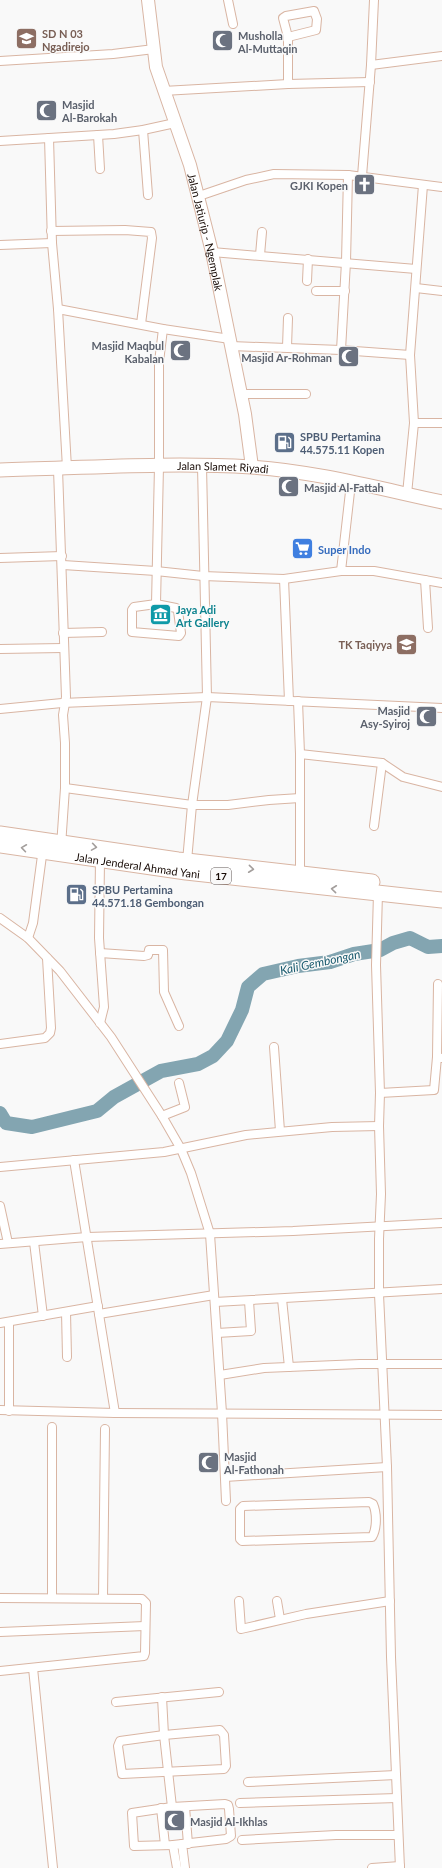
<svg xmlns="http://www.w3.org/2000/svg" width="442" height="1868" font-family="Lato,sans-serif">
<style>
.lines{fill:none;stroke-linecap:round;stroke-linejoin:round}
.river{stroke:#83a5b1;stroke-width:14}
.street-casing{stroke:#d9b5a3;stroke-width:10}
.secondary-casing{stroke:#d9b5a3;stroke-width:14}
.primary-casing{stroke:#d9b5a3;stroke-width:15}
.highway-casing{stroke:#d9b5a3;stroke-width:17}
.street{stroke:#fff;stroke-width:8}
.secondary{stroke:#fff;stroke-width:12}
.primary{stroke:#fff;stroke-width:13}
.highway{stroke:#fff;stroke-width:15}
.oneway{stroke:#a39e9c}
.labels{text-anchor:middle;dominant-baseline:central;stroke-width:3;stroke-linejoin:round;paint-order:stroke}
.shield{fill:#f9f9f9;stroke:#5c5350;stroke-width:1}
.shield-label{font-size:10px;font-weight:bold;fill:#180c07}
.education-label{font-size:11px;font-weight:bold;fill:#785e54;stroke:#f9f9f9;text-anchor:start}
.worship-label{font-size:11px;font-weight:bold;fill:#5b616d;stroke:#f9f9f9;text-anchor:start}
.street-label{font-size:11px;fill:#180c07;stroke:#f9f9f9}
.service-label{font-size:11px;font-weight:bold;fill:#4e5e75;stroke:#f9f9f9;text-anchor:start}
.shop-label{font-size:11px;font-weight:bold;fill:#366cbe;stroke:#f9f9f9;text-anchor:start}
.culture-label{font-size:11px;font-weight:bold;fill:#0d838f;stroke:#f9f9f9;text-anchor:start}
.water-label{font-size:12px;font-style:italic;fill:#195a6e;stroke:#f9f9f9}
</style>
<rect width="100%" height="100%" fill="#f9f9f9"/>
<g class="lines">
<path class="river" d="M 0,1113 L 6,1123 L 32,1127 L 97,1111 L 114,1097 L 161,1071 L 198,1064 L 213,1056 L 227,1041 L 242,1010 L 248,987 L 263,974 L 298,966 L 330,962 L 354,954 L 380,950 L 393,943 L 410,938 L 428,947 L 442,946"/>
<defs>
<g id="street">
<path d="M 228,0 L 233,24"/>
<path d="M 288,37 L 316,30 L 317,19 L 314,11 L 286,16 L 283,18 L 288,37 L 288,84"/>
<path d="M 0,61 L 113,54 L 154,49"/>
<path d="M 371,65 L 442,56"/>
<path d="M 163,91 L 288,84 L 370,82"/>
<path d="M 143,130 L 148,195"/>
<path d="M 98,135 L 100,169"/>
<path d="M 49,138 L 52,243 L 58,309 L 67,468"/>
<path d="M 0,141 L 114,134 L 143,130 L 175,123"/>
<path d="M 362,176 L 371,65 L 374,0"/>
<path d="M 199,196 L 246,180 L 274,174 L 348,175 L 442,187"/>
<path d="M 51,231 L 125,230 L 151,232 L 152,238 L 141,324"/>
<path d="M 0,245 L 52,243"/>
<path d="M 212,252 L 416,269"/>
<path d="M 260,255 L 262,232"/>
<path d="M 307,281 L 308,259"/>
<path d="M 416,288 L 442,291"/>
<path d="M 316,291 L 345,291"/>
<path d="M 58,309 L 163,329 L 230,339"/>
<path d="M 231,346 L 341,350 L 410,355"/>
<path d="M 287,347 L 288,318"/>
<path d="M 341,350 L 346,262 L 348,175"/>
<path d="M 241,394 L 306,394"/>
<path d="M 414,423 L 442,423"/>
<path d="M 58,469 L 66,697 L 63,715 L 65,743 L 65,788 L 61,846"/>
<path d="M 407,494 L 414,423 L 410,355 L 423,185"/>
<path d="M 0,558 L 62,556"/>
<path d="M 63,565 L 156,571 L 203,576 L 284,579 L 341,571 L 374,571 L 442,583"/>
<path d="M 341,571 L 351,483"/>
<path d="M 284,579 L 289,701"/>
<path d="M 425,580 L 428,628"/>
<path d="M 156,604 L 134,607 L 132,610 L 132,632 L 179,636 L 181,633 L 178,611 L 176,608 L 156,604 L 159,466 L 159,362 L 163,329"/>
<path d="M 63,633 L 102,632"/>
<path d="M 0,649 L 63,648"/>
<path d="M 298,701 L 300,754 L 300,876"/>
<path d="M 0,709 L 62,703 L 207,697 L 442,708"/>
<path d="M 300,754 L 382,763 L 403,777 L 442,787"/>
<path d="M 65,788 L 192,805 L 228,805 L 269,800 L 300,798"/>
<path d="M 374,826 L 382,763"/>
<path d="M 187,861 L 192,805 L 207,697 L 202,466"/>
<path d="M 378,893 L 376,965 L 380,1093 L 379,1126 L 381,1194 L 379,1239 L 379,1294 L 387,1467 L 391,1657 L 400,1868"/>
<path d="M 0,918 L 28,938 L 60,971 L 111,1037 L 162,1116 L 181,1149 L 191,1173 L 210,1234 L 222,1413 L 226,1501"/>
<path d="M 28,938 L 33,923 L 43,848"/>
<path d="M 100,953 L 144,956 L 148,955 L 149,950 L 163,950 L 164,992 L 179,1026"/>
<path d="M 100,1023 L 104,1007 L 99,938 L 100,860"/>
<path d="M 0,1044 L 45,1038 L 50,1033 L 51,1028 L 47,958"/>
<path d="M 274,1047 L 280,1131"/>
<path d="M 437,1057 L 438,984"/>
<path d="M 380,1093 L 434,1090 L 437,1057 L 442,1058"/>
<path d="M 162,1116 L 185,1107 L 179,1083"/>
<path d="M 74,1160 L 115,1413"/>
<path d="M 0,1167 L 164,1152 L 246,1135 L 332,1127 L 379,1126"/>
<path d="M 0,1206 L 8,1243"/>
<path d="M 34,1242 L 43,1316"/>
<path d="M 0,1244 L 87,1237 L 293,1231 L 442,1223"/>
<path d="M 282,1299 L 289,1367"/>
<path d="M 215,1302 L 442,1289"/>
<path d="M 66,1312 L 67,1357"/>
<path d="M 99,1314 L 214,1295"/>
<path d="M 0,1323 L 98,1306"/>
<path d="M 217,1333 L 251,1331 L 249,1301"/>
<path d="M 220,1375 L 264,1368 L 360,1364 L 442,1364"/>
<path d="M 0,1410 L 115,1413 L 442,1415"/>
<path d="M 9,1411 L 9,1322"/>
<path d="M 225,1477 L 387,1467"/>
<path d="M 369,1502 L 373,1504 C 377,1513 377,1529 372,1537 L 242,1541 L 240,1539 L 240,1509 L 243,1506 Z"/>
<path d="M 0,1598 L 142,1599 L 146,1603 L 145,1653 L 144,1656 L 0,1671"/>
<path d="M 52,1598 L 52,1427"/>
<path d="M 103,1598 L 105,1429"/>
<path d="M 239,1601 L 241,1629 L 306,1614 L 390,1601"/>
<path d="M 277,1601 L 280,1619"/>
<path d="M 0,1632 L 145,1626"/>
<path d="M 33,1668 L 53,1868"/>
<path d="M 162,1697 L 164,1735 L 172,1807"/>
<path d="M 116,1702 L 219,1692"/>
<path d="M 220,1730 L 224,1735 L 226,1766 L 224,1769 L 122,1774 L 118,1746 L 120,1741 L 164,1735 Z"/>
<path d="M 248,1782 L 396,1775"/>
<path d="M 240,1803 L 397,1798"/>
<path d="M 225,1804 L 228,1805 L 229,1809 L 231,1836 L 226,1839 L 173,1845 L 134,1846 L 132,1813 L 172,1807 Z"/>
<path d="M 185,1807 L 188,1844"/>
<path d="M 161,1808 L 165,1845"/>
<path d="M 242,1840 L 336,1835 L 398,1835"/>
<path d="M 182,1844 L 185,1868"/>
<path d="M 173,1845 L 177,1868"/>
<path d="M 372,1868 L 400,1866"/>
</g>
<g id="secondary">
<path id="s1" d="M 148,0 L 156,67 L 190,165 L 212,252 L 245,414 L 252,467"/>
</g>
<g id="primary">
<path id="s2" d="M 0,470 C 83,468 168,462 251,467 C 314,471 381,489 442,502"/>
</g>
<g id="highway">
<path d="M 0,834 L 178,860 L 372,882"/>
<path id="s3" d="M 0,845 L 186,872 L 442,900"/>
</g>
</defs>
<use href="#street" class="street-casing"/>
<use href="#secondary" class="secondary-casing"/>
<use href="#primary" class="primary-casing"/>
<use href="#highway" class="highway-casing"/>
<use href="#street" class="street"/>
<use href="#secondary" class="secondary"/>
<use href="#primary" class="primary"/>
<use href="#highway" class="highway"/>
</g>
<defs><path id="oneway-chevron" d="M-2-3.5L2.5 0L-2 3.5" fill="none" stroke-width="1.6" stroke-linecap="round" stroke-linejoin="round"/></defs>
<g class="oneway">
<use href="#oneway-chevron" transform="translate(94 847) rotate(9)"/>
<use href="#oneway-chevron" transform="translate(24 848) rotate(-172)"/>
<use href="#oneway-chevron" transform="translate(251 869) rotate(6)"/>
<use href="#oneway-chevron" transform="translate(334 889) rotate(-174)"/>
</g>
<defs>
<symbol id="school-square" viewBox="-11 -11 22 22"><rect x="-9" y="-9" width="18" height="18" rx="4" fill="#8d6e63" stroke="#f9f9f9"/><path d="M0-5L7-2L0 1L-7-2ZM-4 1L0 2.5L4 1V4Q0 6-4 4Z" fill="#fff"/></symbol>
<symbol id="mosque-square" viewBox="-11 -11 22 22"><rect x="-9" y="-9" width="18" height="18" rx="4" fill="#6b7280" stroke="#f9f9f9"/><path d="M3.5-4.9A6 6 0 1 0 3.5 4.9A5 5 0 1 1 3.5-4.9Z" fill="#fff"/></symbol>
<symbol id="church-square" viewBox="-11 -11 22 22"><rect x="-9" y="-9" width="18" height="18" rx="4" fill="#6b7280" stroke="#f9f9f9"/><path d="M-1.2-6h2.4v3.5h3.3v2.4h-3.3V6h-2.4V-.1h-3.3v-2.4h3.3Z" fill="#fff"/></symbol>
<symbol id="fuel-square" viewBox="-11 -11 22 22"><rect x="-9" y="-9" width="18" height="18" rx="4" fill="#5c6f8a" stroke="#f9f9f9"/><path d="M-5.5-6h7V0h2V4h1.3V-2.5L3-4.5l.8-.8L6-3V5H2.5V1h-1V6h-7ZM-4.2-4.7v3.2H.2V-4.7Z" fill="#fff"/></symbol>
<symbol id="supermarket-square" viewBox="-11 -11 22 22"><rect x="-9" y="-9" width="18" height="18" rx="4" fill="#3f7fe0" stroke="#f9f9f9"/><path d="M-6-5.5h2.5l.6 2H6L4.5 2H-2.5L-4.4-4H-6ZM-1.5 3.2a1.3 1.3 0 1 0 .1 0ZM3 3.2a1.3 1.3 0 1 0 .1 0Z" fill="#fff"/></symbol>
<symbol id="museum-square" viewBox="-11 -11 22 22"><rect x="-9" y="-9" width="18" height="18" rx="4" fill="#0f9aa8" stroke="#f9f9f9"/><path d="M0-6L6-3V-2H-6V-3ZM-5-1h2V3h-2ZM-1-1h2V3h-2ZM3-1h2V3H3ZM-6 4H6V6H-6Z" fill="#fff"/></symbol>
</defs>
<g fill-rule="evenodd">
<use href="#school-square" x="14" y="26" width="25" height="25"/>
<use href="#mosque-square" x="210" y="28" width="25" height="25"/>
<use href="#mosque-square" x="34" y="98" width="25" height="25"/>
<use href="#church-square" x="352" y="172" width="25" height="25"/>
<use href="#mosque-square" x="168" y="338" width="25" height="25"/>
<use href="#mosque-square" x="336" y="344" width="25" height="25"/>
<use href="#fuel-square" x="272" y="430" width="25" height="25"/>
<use href="#mosque-square" x="276" y="474" width="25" height="25"/>
<use href="#supermarket-square" x="290" y="536" width="25" height="25"/>
<use href="#museum-square" x="148" y="602" width="25" height="25"/>
<use href="#school-square" x="394" y="632" width="25" height="25"/>
<use href="#mosque-square" x="414" y="704" width="25" height="25"/>
<use href="#fuel-square" x="64" y="882" width="25" height="25"/>
<use href="#mosque-square" x="196" y="1450" width="25" height="25"/>
<use href="#mosque-square" x="162" y="1808" width="25" height="25"/>
</g>
<g class="labels">
<rect class="shield" x="211" y="868" width="20" height="16" rx="3"/>
<g class="shield-label">
<text x="221" y="876">17</text>
</g>
<g class="education-label">
<text x="42" y="33">SD N 03<tspan x="42" dy="13">Ngadirejo</tspan></text>
<text x="392" y="644" text-anchor="end">TK Taqiyya</text>
</g>
<g class="worship-label">
<text x="238" y="35">Musholla<tspan x="238" dy="13">Al-Muttaqin</tspan></text>
<text x="62" y="104">Masjid<tspan x="62" dy="13">Al-Barokah</tspan></text>
<text x="348" y="185" text-anchor="end">GJKI Kopen</text>
<text x="164" y="345" text-anchor="end">Masjid Maqbul<tspan x="164" dy="13">Kabalan</tspan></text>
<text x="332" y="357" text-anchor="end">Masjid Ar-Rohman</text>
<text x="304" y="487">Masjid Al-Fattah</text>
<text x="410" y="710" text-anchor="end">Masjid<tspan x="410" dy="13">Asy-Syiroj</tspan></text>
<text x="224" y="1456">Masjid<tspan x="224" dy="13">Al-Fathonah</tspan></text>
<text x="190" y="1821">Masjid Al-Ikhlas</text>
</g>
<g class="street-label">
<text stroke="none"><textPath href="#s1" startOffset="240">Jalan Jatiurip - Ngemplak</textPath></text>
<text stroke="none"><textPath href="#s2" startOffset="223">Jalan Slamet Riyadi</textPath></text>
<text stroke="none"><textPath href="#s3" startOffset="139">Jalan Jenderal Ahmad Yani</textPath></text>
</g>
<g class="service-label">
<text x="300" y="436">SPBU Pertamina<tspan x="300" dy="13">44.575.11 Kopen</tspan></text>
<text x="92" y="889">SPBU Pertamina<tspan x="92" dy="13">44.571.18 Gembongan</tspan></text>
</g>
<g class="shop-label">
<text x="318" y="549">Super Indo</text>
</g>
<g class="culture-label">
<text x="176" y="609">Jaya Adi<tspan x="176" dy="13">Art Gallery</tspan></text>
</g>
<g class="water-label">
<text transform="translate(320 962) rotate(-12)">Kali Gembongan</text>
</g>
</g>
</svg>
